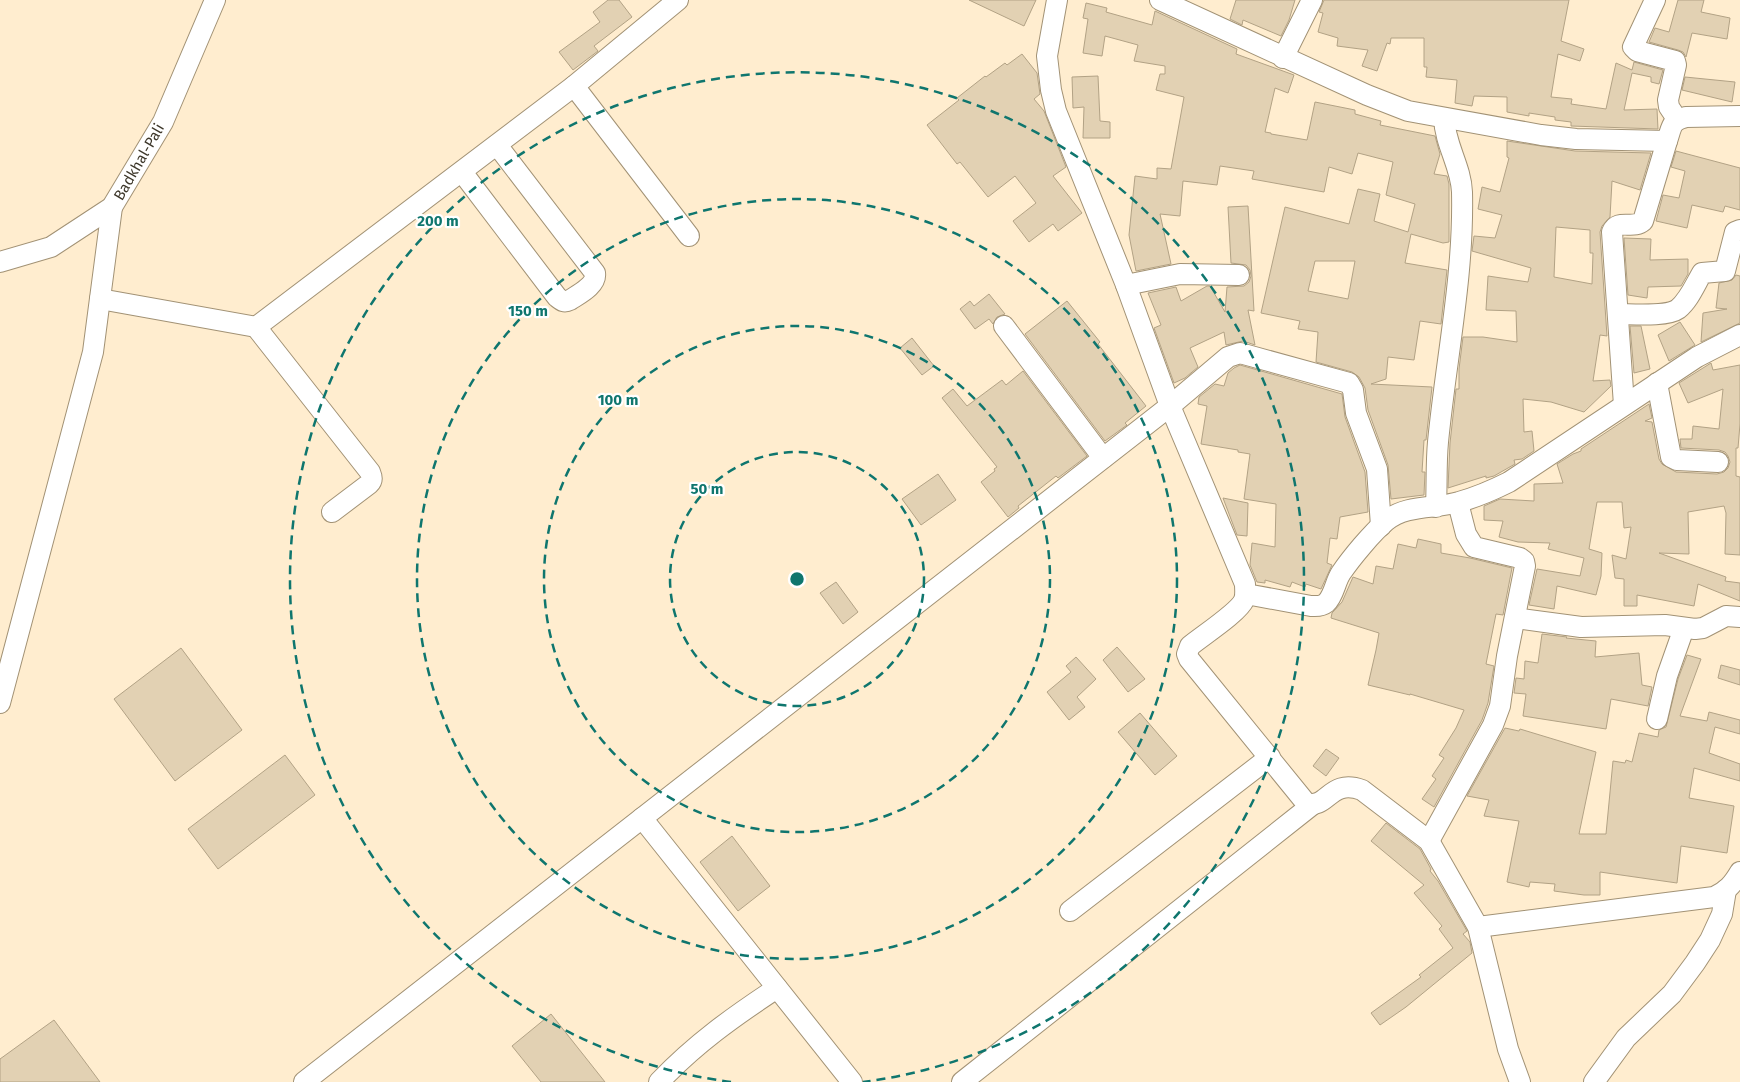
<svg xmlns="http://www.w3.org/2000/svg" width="1740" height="1082" font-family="'Fira Sans',sans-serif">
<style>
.building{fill:#e2d1b3;stroke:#b2a285;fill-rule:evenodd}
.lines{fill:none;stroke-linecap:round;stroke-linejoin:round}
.minor-casing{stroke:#a29275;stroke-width:22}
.minor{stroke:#fff;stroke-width:20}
.ring{fill:none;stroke:#0f766e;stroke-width:2.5;stroke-dasharray:9 6}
.labels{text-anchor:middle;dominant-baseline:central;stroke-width:4.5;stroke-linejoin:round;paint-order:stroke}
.street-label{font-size:15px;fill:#3d372a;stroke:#fff}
.centre{fill:#0f766e;stroke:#fff;stroke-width:2.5}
.ring-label{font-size:15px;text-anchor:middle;font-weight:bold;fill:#0f766e;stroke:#fff;stroke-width:4.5;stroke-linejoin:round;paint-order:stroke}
</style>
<rect width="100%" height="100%" fill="#ffedcf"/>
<g class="building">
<path d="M 608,0 L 619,0 L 632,17 L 594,46 L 598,51 L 573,70 L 559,52 L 600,22 L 593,12 Z"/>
<path d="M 969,0 L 1036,0 L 1024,26 Z"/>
<path d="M 1236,0 L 1295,0 L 1289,20 L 1281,36 L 1243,20 L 1242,25 L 1230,19 Z"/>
<path d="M 1324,0 L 1569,0 L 1561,41 L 1584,49 L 1580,61 L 1558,54 L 1551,97 L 1572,99 L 1571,104 L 1606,109 L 1616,63 L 1632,70 L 1634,62 L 1663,70 L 1659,84 L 1651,82 L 1651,77 L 1632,73 L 1624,110 L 1657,109 L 1658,129 L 1571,126 L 1571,122 L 1555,120 L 1555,117 L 1529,113 L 1529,116 L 1507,112 L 1507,97 L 1474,96 L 1472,106 L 1455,103 L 1457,80 L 1426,77 L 1427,67 L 1424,67 L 1424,38 L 1391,38 L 1390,44 L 1387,43 L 1377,71 L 1362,66 L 1368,50 L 1337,46 L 1338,38 L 1318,32 L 1323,13 L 1319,12 Z"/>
<path d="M 1678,0 L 1704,0 L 1701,12 L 1730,18 L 1727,39 L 1692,33 L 1686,57 L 1683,52 L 1678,50 L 1649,42 L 1655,28 L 1669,32 Z"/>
<path d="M 1086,3 L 1107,8 L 1106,12 L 1152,25 L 1155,11 L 1237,49 L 1236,54 L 1294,75 L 1288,93 L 1275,88 L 1265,132 L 1271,133 L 1271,134 L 1307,140 L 1315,102 L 1355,110 L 1355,114 L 1381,121 L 1380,125 L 1435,136 L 1440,154 L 1434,174 L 1447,176 L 1449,184 L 1449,242 L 1443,243 L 1411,234 L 1405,263 L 1447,270 L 1441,324 L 1420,321 L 1414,360 L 1388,357 L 1386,379 L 1371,384 L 1432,387 L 1426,440 L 1424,440 L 1422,472 L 1425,472 L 1424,495 L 1391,499 L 1388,465 L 1368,410 L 1365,388 L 1359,377 L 1352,372 L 1316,362 L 1318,332 L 1298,329 L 1300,321 L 1261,313 L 1285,207 L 1349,224 L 1358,189 L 1380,194 L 1374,221 L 1408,232 L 1415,204 L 1386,195 L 1393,162 L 1358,153 L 1352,174 L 1329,167 L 1324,192 L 1252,179 L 1254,171 L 1220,166 L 1217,185 L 1183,181 L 1180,216 L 1160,214 L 1171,264 L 1136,271 L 1129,235 L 1135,176 L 1157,179 L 1157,168 L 1171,169 L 1184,97 L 1156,90 L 1160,74 L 1165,74 L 1165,66 L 1134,61 L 1138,45 L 1105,36 L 1102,56 L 1083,53 L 1088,19 L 1083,18 ZM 1315,261 L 1355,261 L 1348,299 L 1308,291 Z"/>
<path d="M 1022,54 L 1037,73 L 1040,94 L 1034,99 L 1044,111 L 1066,167 L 1053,176 L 1082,213 L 1058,231 L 1053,224 L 1029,242 L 1013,221 L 1036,203 L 1015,176 L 988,197 L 960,162 L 957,164 L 927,125 L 959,100 L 957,98 L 985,76 L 986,77 L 1005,63 L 1007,65 Z"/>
<path d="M 1098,76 L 1100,121 L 1110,122 L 1110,138 L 1083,138 L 1084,107 L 1073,108 L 1072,77 Z"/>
<path d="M 1685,77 L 1735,82 L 1732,102 L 1682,90 Z"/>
<path d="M 1507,141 L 1575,151 L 1651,153 L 1640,190 L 1612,181 L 1610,217 L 1602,226 L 1600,232 L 1607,336 L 1600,335 L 1593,381 L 1610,380 L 1611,386 L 1584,412 L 1551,402 L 1523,399 L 1524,432 L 1532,431 L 1534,451 L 1522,459 L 1514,460 L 1515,464 L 1494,476 L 1486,478 L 1486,476 L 1448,488 L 1450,443 L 1456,389 L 1459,389 L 1459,369 L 1463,337 L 1483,337 L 1517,342 L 1516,311 L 1486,310 L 1488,276 L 1528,282 L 1531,268 L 1472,251 L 1474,236 L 1495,238 L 1502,215 L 1478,209 L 1482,187 L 1500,192 L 1509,158 L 1507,157 ZM 1556,227 L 1590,230 L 1590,253 L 1593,253 L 1592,284 L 1554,277 Z"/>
<path d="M 1676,151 L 1740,168 L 1740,210 L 1725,206 L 1723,212 L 1692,205 L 1687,228 L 1656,221 L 1663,195 L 1679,198 L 1685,171 L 1671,167 Z"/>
<path d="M 1248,206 L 1254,311 L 1248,310 L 1255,345 L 1243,341 L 1226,345 L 1224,332 L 1190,348 L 1198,367 L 1185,378 L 1174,383 L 1154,328 L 1161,325 L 1148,293 L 1176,287 L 1181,301 L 1207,286 L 1210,286 L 1225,312 L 1227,287 L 1244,286 L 1249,282 L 1251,276 L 1250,270 L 1246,265 L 1231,263 L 1228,207 Z"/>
<path d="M 1624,238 L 1651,239 L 1650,260 L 1688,259 L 1688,274 L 1681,286 L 1648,287 L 1647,298 L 1628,295 Z"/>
<path d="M 1736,275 L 1740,276 L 1740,323 L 1701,342 L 1703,313 L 1727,309 L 1716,308 L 1719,283 L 1732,280 Z"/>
<path d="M 989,294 L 1005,314 L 997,317 L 993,324 L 989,319 L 975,329 L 960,309 L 970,301 L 974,306 Z"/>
<path d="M 1067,301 L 1100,342 L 1098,344 L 1146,406 L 1125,423 L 1127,425 L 1105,441 L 1025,334 Z"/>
<path d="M 1680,322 L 1695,345 L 1669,361 L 1658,335 Z"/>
<path d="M 1630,326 L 1641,326 L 1650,369 L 1634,373 Z"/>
<path d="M 912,338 L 934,366 L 922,375 L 900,348 Z"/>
<path d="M 1711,363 L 1713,370 L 1740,365 L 1740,424 L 1738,448 L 1736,448 L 1736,476 L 1740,477 L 1740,555 L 1725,554 L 1726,513 L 1724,506 L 1688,512 L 1689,554 L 1659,553 L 1726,577 L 1725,581 L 1740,583 L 1740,601 L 1698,584 L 1694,606 L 1637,595 L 1637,606 L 1624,606 L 1624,579 L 1615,578 L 1612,555 L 1626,559 L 1631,527 L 1624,528 L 1622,502 L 1597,502 L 1589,549 L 1602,553 L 1601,576 L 1596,595 L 1557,586 L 1554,609 L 1529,605 L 1537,569 L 1580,576 L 1584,558 L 1548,549 L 1550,543 L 1518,542 L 1499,537 L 1503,521 L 1484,520 L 1484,506 L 1500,499 L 1534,501 L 1534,484 L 1563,483 L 1557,464 L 1573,454 L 1581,451 L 1581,449 L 1649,404 L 1652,418 L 1645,421 L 1652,422 L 1659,459 L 1662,464 L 1676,472 L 1717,474 L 1724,472 L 1728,468 L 1730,462 L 1728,456 L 1725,452 L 1719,450 L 1681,448 L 1680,439 L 1692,439 L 1693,426 L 1719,429 L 1723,389 L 1688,403 L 1679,383 Z"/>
<path d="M 1240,365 L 1342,394 L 1345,417 L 1365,472 L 1368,512 L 1340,517 L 1337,539 L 1330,538 L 1327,563 L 1332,565 L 1321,589 L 1306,584 L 1305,587 L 1292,582 L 1290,587 L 1265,580 L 1265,583 L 1257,582 L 1250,565 L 1252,543 L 1275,547 L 1276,504 L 1244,499 L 1250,454 L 1238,452 L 1238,450 L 1201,444 L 1207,406 L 1198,404 L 1199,397 L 1215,384 L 1224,386 L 1228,373 L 1234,368 Z"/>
<path d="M 1023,371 L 1087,456 L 1058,478 L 1056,476 L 1018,506 L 1019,508 L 1008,517 L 981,482 L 995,471 L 994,469 L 997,467 L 942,398 L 953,389 L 967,406 L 1002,380 L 1006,385 Z"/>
<path d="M 938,474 L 956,500 L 921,525 L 902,499 Z"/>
<path d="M 1223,498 L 1248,503 L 1247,536 L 1237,535 Z"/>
<path d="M 1418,539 L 1441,544 L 1441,553 L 1470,558 L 1512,568 L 1503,615 L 1496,614 L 1486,664 L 1494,666 L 1488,703 L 1482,720 L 1434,807 L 1422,799 L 1436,779 L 1432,776 L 1444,758 L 1439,755 L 1456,728 L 1464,710 L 1410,694 L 1410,695 L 1368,685 L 1376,650 L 1379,633 L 1331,618 L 1332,613 L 1342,602 L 1353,577 L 1373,584 L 1376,566 L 1393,569 L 1398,544 L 1416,548 Z"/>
<path d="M 836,582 L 858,612 L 843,624 L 820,593 Z"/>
<path d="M 1542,634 L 1567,637 L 1566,638 L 1596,641 L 1595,657 L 1639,653 L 1642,685 L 1652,687 L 1648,706 L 1611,699 L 1606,729 L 1523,716 L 1526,694 L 1514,693 L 1516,678 L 1524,679 L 1525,661 L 1538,663 Z"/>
<path d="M 1117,647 L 1145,679 L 1128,692 L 1103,660 Z"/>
<path d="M 181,648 L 242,730 L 175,781 L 114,699 Z"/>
<path d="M 1687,655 L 1701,659 L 1680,716 L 1707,721 L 1709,712 L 1740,720 L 1740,734 L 1715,727 L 1709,753 L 1740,764 L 1740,781 L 1694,768 L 1689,798 L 1734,806 L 1727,853 L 1681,846 L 1677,883 L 1600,872 L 1600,895 L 1584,895 L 1554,891 L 1555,884 L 1530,882 L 1529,887 L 1507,882 L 1519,821 L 1484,816 L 1489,800 L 1467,796 L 1505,728 L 1519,731 L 1520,729 L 1596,752 L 1579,834 L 1606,834 L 1613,761 L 1625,763 L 1626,760 L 1632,762 L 1639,733 L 1658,737 L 1659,730 L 1666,727 L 1678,679 Z"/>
<path d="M 1076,657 L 1096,679 L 1077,697 L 1085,707 L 1069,720 L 1047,692 L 1071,672 L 1066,666 Z"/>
<path d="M 1721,665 L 1740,670 L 1740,685 L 1718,678 Z"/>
<path d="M 1140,713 L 1177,756 L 1155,775 L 1118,732 Z"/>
<path d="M 1326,749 L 1339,758 L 1326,776 L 1313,766 Z"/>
<path d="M 285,755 L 315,795 L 218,869 L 188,829 Z"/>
<path d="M 1386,823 L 1420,849 L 1431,869 L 1430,871 L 1438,881 L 1467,931 L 1463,934 L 1470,942 L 1472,953 L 1406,1007 L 1380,1025 L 1371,1013 L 1421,977 L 1419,975 L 1453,948 L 1439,929 L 1442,926 L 1414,893 L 1424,885 L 1371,841 Z"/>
<path d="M 732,836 L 770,886 L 738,911 L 700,862 Z"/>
<path d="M 551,1014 L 605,1082 L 541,1082 L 512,1046 Z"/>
<path d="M 54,1020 L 100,1082 L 0,1082 L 0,1059 Z"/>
</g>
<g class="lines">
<defs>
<g id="minor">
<path d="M 1057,0 L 1047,56 L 1051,90 L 1056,111 L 1126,285 L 1170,406 L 1245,584 C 1245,590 1246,595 1244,600 C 1239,612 1202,636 1190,646 L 1187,654 L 1189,659 L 1306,803 C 1328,810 1329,778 1362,790 L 1429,841 L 1478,927 L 1508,1049 L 1520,1082"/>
<path d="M 1160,0 L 1367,95 L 1408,111 L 1541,135 L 1576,139 L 1667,141 C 1672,127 1670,121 1686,117 L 1740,116"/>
<path d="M 1655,0 L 1633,47 L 1637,51 L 1675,61 L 1676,65 L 1668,100 L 1669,107 L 1677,119"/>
<path d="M 1283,58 L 1312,0"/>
<path d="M 574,86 L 689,236"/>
<path d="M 462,172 L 557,297 C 562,301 564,303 570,300 C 579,294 597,285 595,273 L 497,145"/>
<path d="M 0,262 L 51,247 L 112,207 L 163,122 L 215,0"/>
<path d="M 1126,285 L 1180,274 L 1239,275"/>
<path d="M 100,299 L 256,327 L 574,86 L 678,0"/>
<path d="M 1618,314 C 1632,314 1667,317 1678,309 C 1689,300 1695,285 1702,273 L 1725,271 L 1735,232 L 1740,230"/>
<path d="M 1004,326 L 1103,458"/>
<path d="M 256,327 L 370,472 C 372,477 373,480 369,484 L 332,512"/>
<path d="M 1657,383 L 1671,457 L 1677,460 L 1718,462"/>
<path d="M 1624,405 L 1612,232 C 1618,218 1633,230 1643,221 L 1667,141"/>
<path d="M 1436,507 C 1437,485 1436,463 1438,442 C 1446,359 1464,276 1462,192 C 1461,166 1445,145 1444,118"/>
<path d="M 1246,594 L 1311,606 C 1316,606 1321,607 1326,603 C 1334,596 1335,582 1341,573 C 1352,557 1372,533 1386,521 C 1406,504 1436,509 1459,502 C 1477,497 1493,490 1509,482 L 1697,357 L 1740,335"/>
<path d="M 1515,618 L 1581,627 L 1665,625 L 1695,629 L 1703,628 L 1726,616 L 1740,617"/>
<path d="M 0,703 L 93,352 L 112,207"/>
<path d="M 1657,719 L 1667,676 L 1684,628"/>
<path d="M 642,818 L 852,1082"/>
<path d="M 1429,841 L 1493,725 L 1500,706 L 1507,656 L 1525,566 L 1524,561 L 1520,558 L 1474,547 L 1466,534 L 1458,503"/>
<path d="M 1070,911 L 1270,757"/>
<path d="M 1478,927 L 1714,897 C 1727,891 1733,884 1740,872"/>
<path d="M 304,1082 L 1170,406 L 1228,357 L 1240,353 L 1349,383 L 1353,390 L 1356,413 L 1377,469 L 1381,526"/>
<path d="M 659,1082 C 695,1044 733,1017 777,988"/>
<path d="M 962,1082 L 1312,805"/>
<path d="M 1594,1082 L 1626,1038 L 1672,994 L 1695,963 L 1710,940 L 1722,914 L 1726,890"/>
</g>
</defs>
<use href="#minor" class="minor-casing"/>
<use href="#minor" class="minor"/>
</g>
<g class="ring">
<circle cx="797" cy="579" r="127"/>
<circle cx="797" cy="579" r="253"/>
<circle cx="797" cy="579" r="380"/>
<path d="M731 1082A507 507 0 1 1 863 1082"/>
</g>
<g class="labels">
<g class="street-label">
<text transform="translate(139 162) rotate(-60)">Badkhal-Pali</text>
</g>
</g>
<circle cx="797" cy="579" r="8" class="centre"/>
<g class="ring-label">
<text x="438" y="226">200 m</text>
<text x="528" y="316">150 m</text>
<text x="618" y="405">100 m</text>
<text x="707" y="494">50 m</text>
</g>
</svg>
